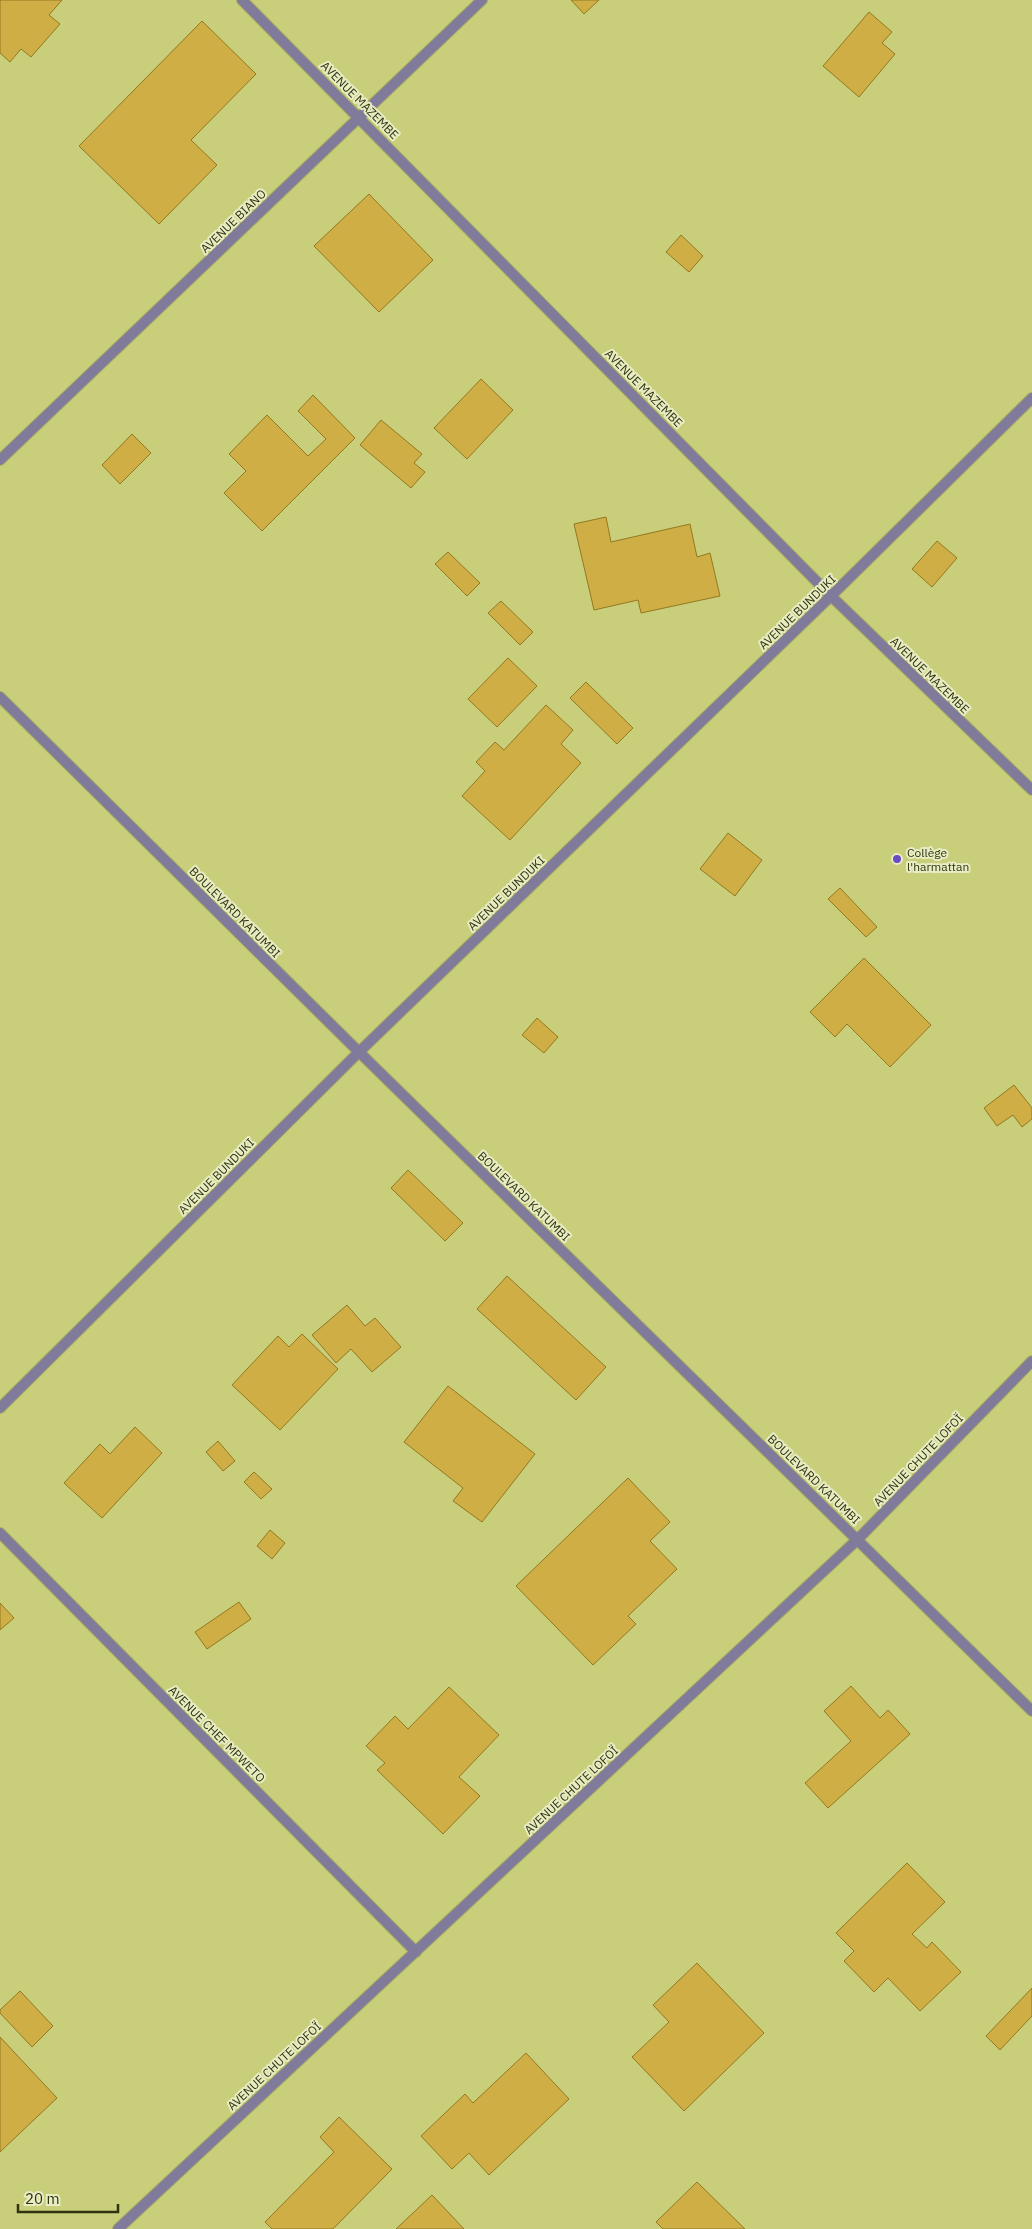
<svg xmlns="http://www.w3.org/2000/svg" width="1032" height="2229" font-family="'IBM Plex Sans',sans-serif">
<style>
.building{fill:#ceae45;stroke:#937921}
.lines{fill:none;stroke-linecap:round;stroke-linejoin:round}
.minor-casing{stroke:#a8ac63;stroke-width:12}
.tertiary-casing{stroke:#a8ac63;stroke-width:12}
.minor{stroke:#807b9b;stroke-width:10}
.tertiary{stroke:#807b9b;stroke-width:10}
.poi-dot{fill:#6c4ac3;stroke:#e8ecc3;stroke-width:2}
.labels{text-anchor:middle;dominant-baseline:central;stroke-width:4;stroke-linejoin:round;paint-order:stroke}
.street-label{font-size:12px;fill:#313310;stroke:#e8ecc3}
.poi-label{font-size:12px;fill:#313310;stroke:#e8ecc3;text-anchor:start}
</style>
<rect width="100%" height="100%" fill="#c9ce7a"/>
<g class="building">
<path d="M 0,0 L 62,0 L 49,15 L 60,24 L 31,57 L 21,49 L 10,62 L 0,53 Z"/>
<path d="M 571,0 L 599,0 L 584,14 Z"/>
<path d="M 869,12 L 892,32 L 882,43 L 895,54 L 859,97 L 823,66 Z"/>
<path d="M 202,21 L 256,74 L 191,140 L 217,165 L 159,224 L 79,146 Z"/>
<path d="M 369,194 L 433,260 L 379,312 L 314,246 Z"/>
<path d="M 681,235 L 703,256 L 689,272 L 666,252 Z"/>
<path d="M 481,379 L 513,410 L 467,459 L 434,428 Z"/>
<path d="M 313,395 L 355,438 L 262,531 L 224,493 L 246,471 L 229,454 L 267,415 L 308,456 L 326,439 L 298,411 Z"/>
<path d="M 381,420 L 422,454 L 414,463 L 425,472 L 411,488 L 360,445 Z"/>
<path d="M 132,434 L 151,453 L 120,484 L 102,465 Z"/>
<path d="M 606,517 L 611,542 L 690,524 L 697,557 L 710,553 L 720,596 L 641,613 L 638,600 L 594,610 L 574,524 Z"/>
<path d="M 937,541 L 957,558 L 932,587 L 912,569 Z"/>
<path d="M 448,552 L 480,583 L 467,596 L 435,564 Z"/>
<path d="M 501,601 L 533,632 L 520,645 L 488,613 Z"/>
<path d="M 508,658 L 537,686 L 497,727 L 468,699 Z"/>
<path d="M 586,682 L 633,728 L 617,744 L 570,698 Z"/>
<path d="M 546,705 L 573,730 L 561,744 L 581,763 L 510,840 L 462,796 L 485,771 L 476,762 L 495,742 L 504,750 Z"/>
<path d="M 728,833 L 762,860 L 735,896 L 700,869 Z"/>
<path d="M 840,888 L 877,927 L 866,937 L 828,899 Z"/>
<path d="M 864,958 L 931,1025 L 890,1067 L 847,1024 L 835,1037 L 810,1012 Z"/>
<path d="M 537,1018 L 558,1037 L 544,1053 L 522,1035 Z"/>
<path d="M 1014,1085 L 1032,1108 L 1032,1119 L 1022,1127 L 1013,1115 L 997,1126 L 984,1108 Z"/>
<path d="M 408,1170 L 463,1223 L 445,1241 L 391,1188 Z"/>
<path d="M 507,1276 L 606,1367 L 576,1400 L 477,1309 Z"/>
<path d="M 347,1305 L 365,1326 L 375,1318 L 401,1347 L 372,1372 L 351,1349 L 336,1363 L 312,1335 Z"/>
<path d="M 302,1334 L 338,1369 L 280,1430 L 232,1385 L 278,1336 L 289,1347 Z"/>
<path d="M 448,1386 L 535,1454 L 482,1522 L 453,1501 L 463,1488 L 404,1442 Z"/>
<path d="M 135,1427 L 162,1453 L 102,1518 L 64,1483 L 100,1444 L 110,1454 Z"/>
<path d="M 218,1441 L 235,1461 L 223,1471 L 206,1452 Z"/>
<path d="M 254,1472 L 272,1489 L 261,1499 L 244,1482 Z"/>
<path d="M 628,1478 L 670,1522 L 650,1541 L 677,1569 L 628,1616 L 636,1624 L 593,1665 L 516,1586 Z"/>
<path d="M 270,1530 L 285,1543 L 272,1559 L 257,1546 Z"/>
<path d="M 239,1602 L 251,1619 L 207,1649 L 195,1632 Z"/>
<path d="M 0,1603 L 14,1618 L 0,1630 Z"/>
<path d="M 851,1686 L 880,1718 L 888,1710 L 910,1734 L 828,1808 L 805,1783 L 851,1741 L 824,1711 Z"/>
<path d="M 449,1687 L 499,1735 L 459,1777 L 480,1796 L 443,1834 L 377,1770 L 385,1763 L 366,1746 L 395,1716 L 408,1729 Z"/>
<path d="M 907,1863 L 945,1902 L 912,1934 L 927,1948 L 932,1942 L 961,1972 L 920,2011 L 888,1978 L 874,1992 L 844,1961 L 854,1951 L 836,1933 Z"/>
<path d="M 697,1963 L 764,2033 L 684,2111 L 632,2057 L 669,2022 L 653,2005 Z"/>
<path d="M 1032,1988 L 1032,2016 L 1000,2050 L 986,2036 Z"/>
<path d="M 20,1991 L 53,2026 L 32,2047 L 0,2013 L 0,2010 Z"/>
<path d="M 0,2037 L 57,2098 L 0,2152 Z"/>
<path d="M 526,2053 L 569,2099 L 489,2175 L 469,2153 L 452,2169 L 421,2136 L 465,2094 L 473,2103 Z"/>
<path d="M 339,2117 L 392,2169 L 333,2229 L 272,2229 L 265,2222 L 334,2152 L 320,2137 Z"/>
<path d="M 697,2182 L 745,2229 L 663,2229 L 656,2222 Z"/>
<path d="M 432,2195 L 464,2229 L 396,2229 Z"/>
</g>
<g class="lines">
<defs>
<g id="minor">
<path d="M 242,0 L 831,596 L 1032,790"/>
<path d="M 0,460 L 482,0"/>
<path d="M 0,1408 L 359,1052 L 831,596 L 1032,398"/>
<path d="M 0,1533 L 416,1952"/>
<path d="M 118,2229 L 858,1539 L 1032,1361"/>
</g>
<path id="tertiary" d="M 0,697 L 359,1052 L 1032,1711"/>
</defs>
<use href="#minor" class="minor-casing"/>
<use href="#tertiary" class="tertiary-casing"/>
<use href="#minor" class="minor"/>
<use href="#tertiary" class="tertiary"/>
</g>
<circle class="poi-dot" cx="897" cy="859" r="5"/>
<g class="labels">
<g class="street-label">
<text transform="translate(360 100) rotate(45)">AVENUE MAZEMBE</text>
<text transform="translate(233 221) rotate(-44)">AVENUE BIANO</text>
<text transform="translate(644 388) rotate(45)">AVENUE MAZEMBE</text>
<text transform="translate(797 612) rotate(-44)">AVENUE BUNDUKI</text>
<text transform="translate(930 675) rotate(44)">AVENUE MAZEMBE</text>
<text transform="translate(506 893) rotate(-44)">AVENUE BUNDUKI</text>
<text transform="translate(235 912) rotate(45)">BOULEVARD KATUMBI</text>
<text transform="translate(216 1176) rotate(-45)">AVENUE BUNDUKI</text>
<text transform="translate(524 1196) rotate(44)">BOULEVARD KATUMBI</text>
<text transform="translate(918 1460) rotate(-46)">AVENUE CHUTE LOFOÏ</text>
<text transform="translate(814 1479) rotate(44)">BOULEVARD KATUMBI</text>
<text transform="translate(217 1734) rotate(45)">AVENUE CHEF MPWETO</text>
<text transform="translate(571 1790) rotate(-43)">AVENUE CHUTE LOFOÏ</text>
<text transform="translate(274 2066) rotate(-43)">AVENUE CHUTE LOFOÏ</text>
</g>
<g class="poi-label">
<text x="907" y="852">Collège<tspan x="907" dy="14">l'harmattan</tspan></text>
</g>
</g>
<path d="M18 2204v8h100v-8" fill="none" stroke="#313310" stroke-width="2.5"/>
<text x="25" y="2204" font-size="15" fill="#313310" stroke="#e8ecc3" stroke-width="4" paint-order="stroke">20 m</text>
</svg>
